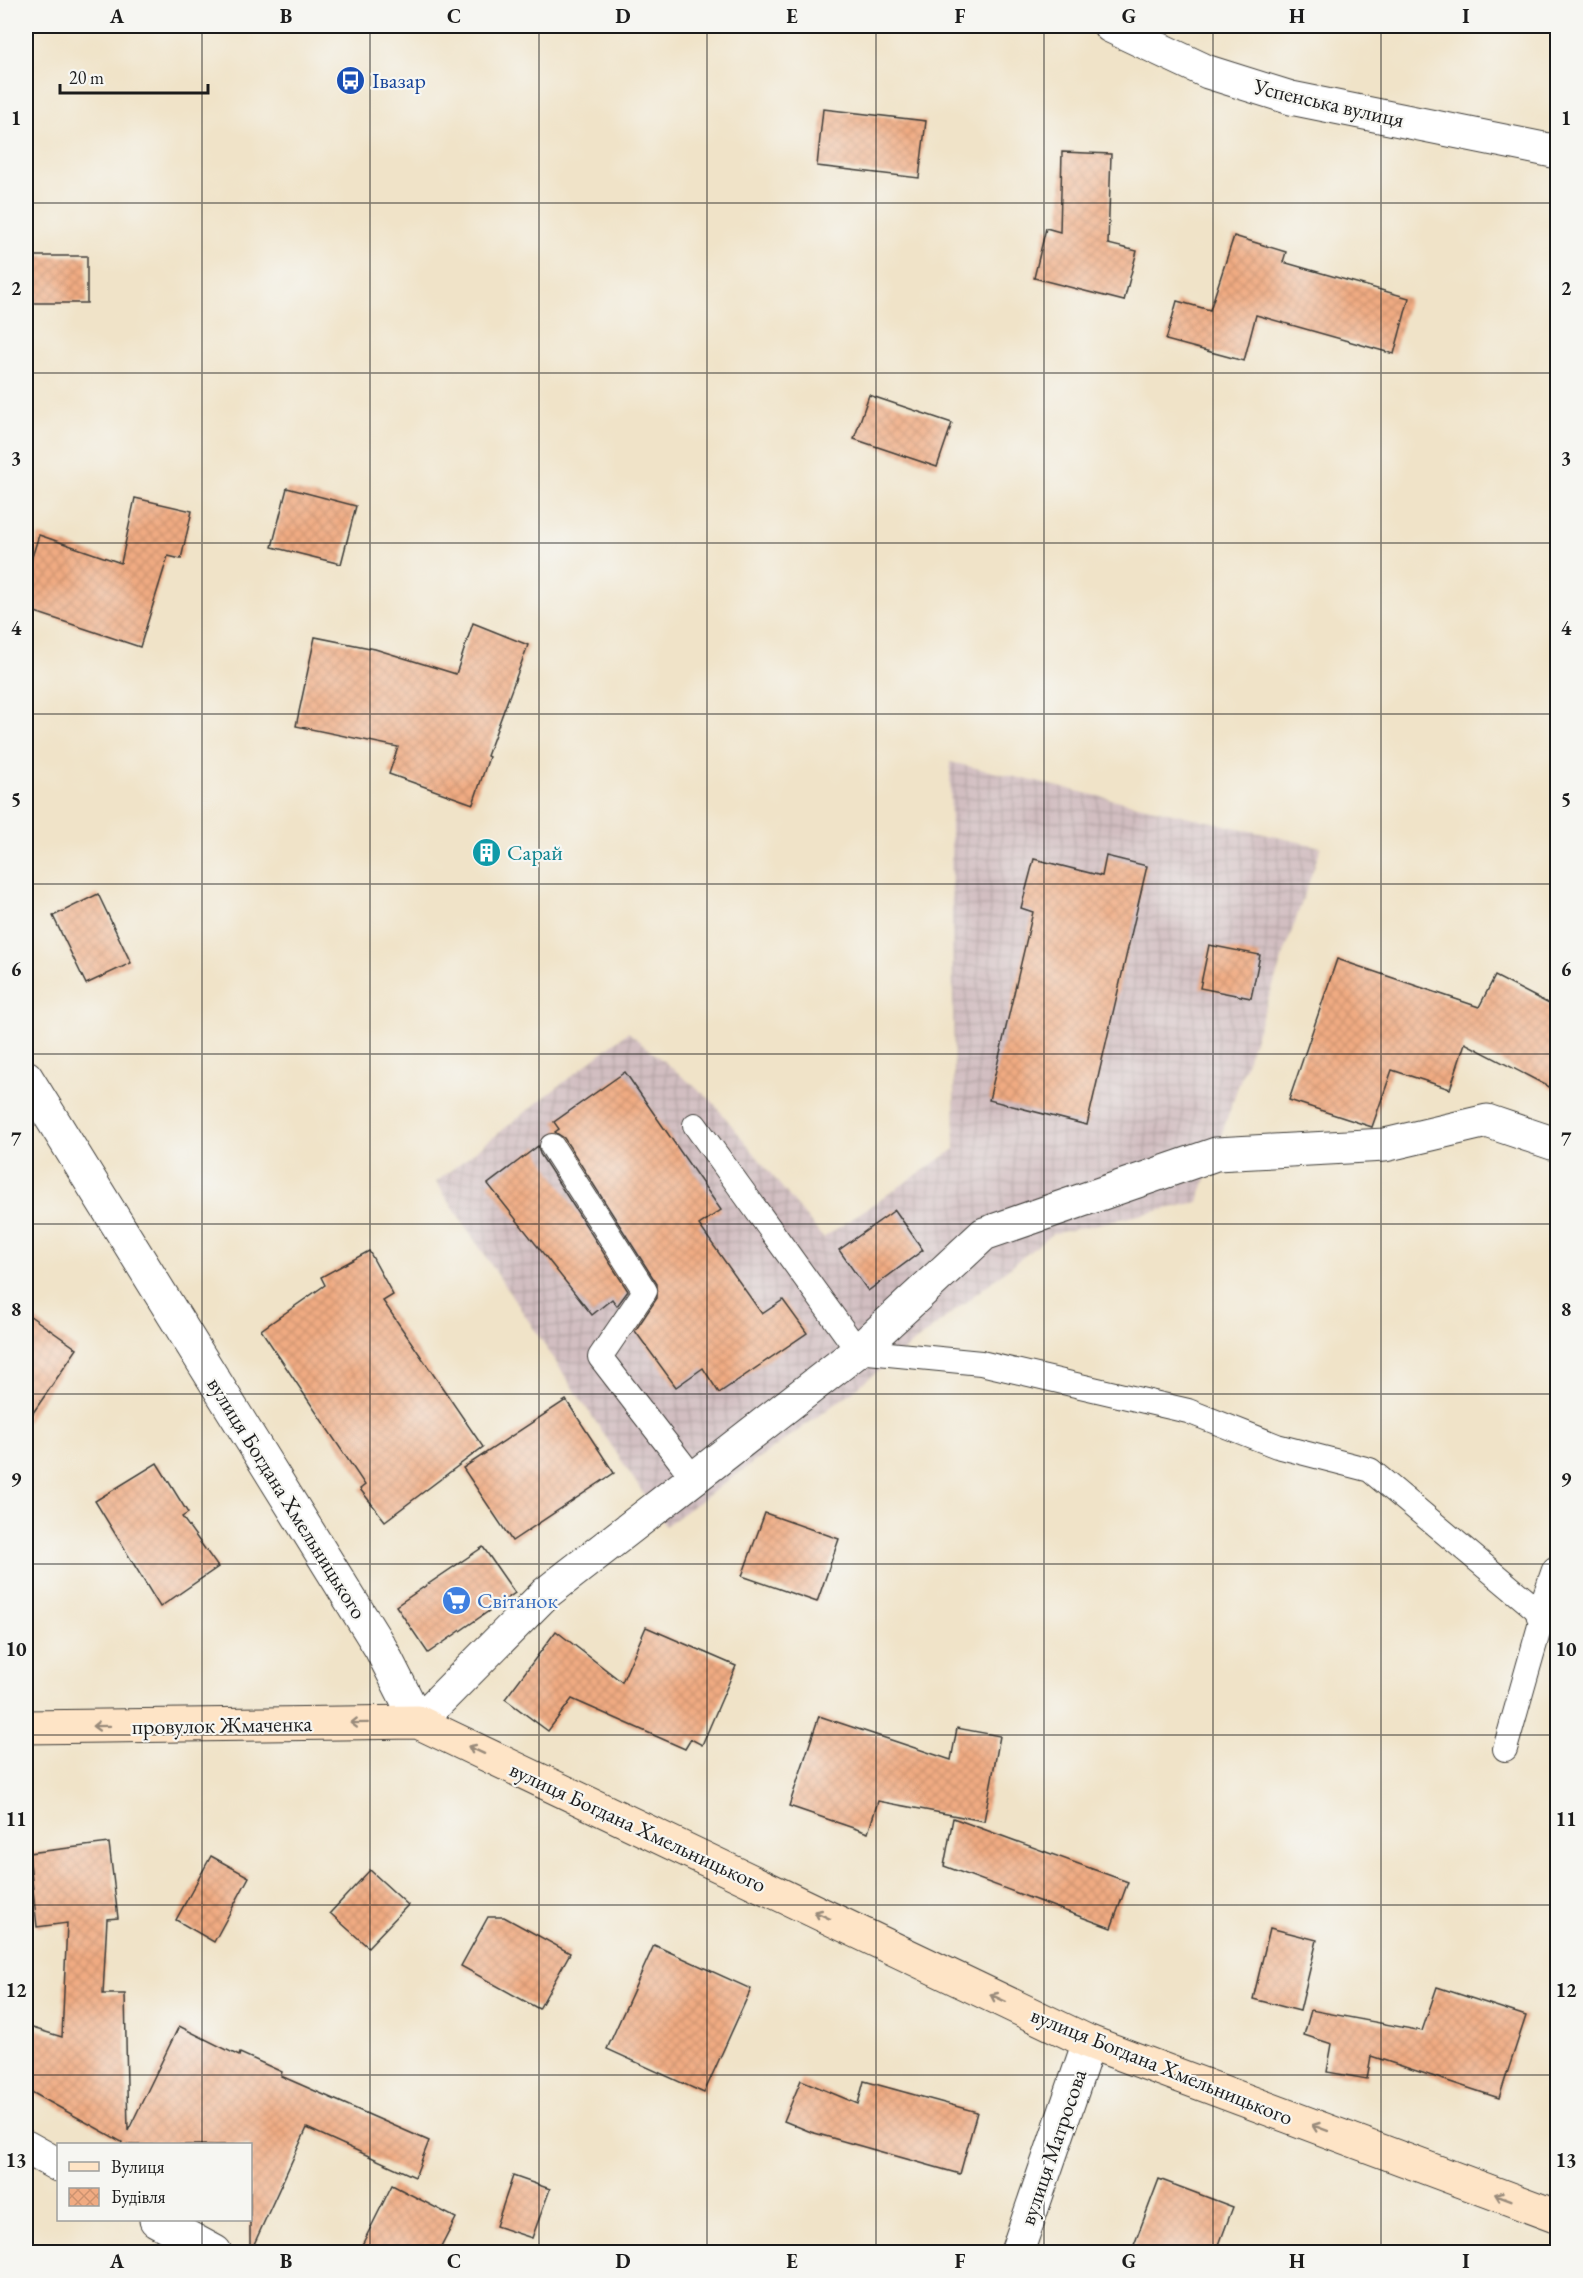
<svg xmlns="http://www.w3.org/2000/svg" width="1583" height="2278" font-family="'EB Garamond',serif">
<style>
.industrial{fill:url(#industrial-grid)}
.building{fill:url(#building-cross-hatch)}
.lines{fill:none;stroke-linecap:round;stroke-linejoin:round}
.lane-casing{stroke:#3c3a36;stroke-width:26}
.street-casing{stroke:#3c3a36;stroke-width:35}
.secondary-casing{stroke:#3c3a36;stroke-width:35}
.lane{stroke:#fff;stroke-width:24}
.street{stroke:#fff;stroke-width:33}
.secondary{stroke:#fee4c6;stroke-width:33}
.oneway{stroke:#988a7a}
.grid{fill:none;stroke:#1c1c1c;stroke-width:1.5;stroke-opacity:0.55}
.labels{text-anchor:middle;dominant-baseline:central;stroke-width:4.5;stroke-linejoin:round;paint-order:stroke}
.transit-label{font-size:22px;fill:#164399;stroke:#f6f6f2;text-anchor:start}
.street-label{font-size:22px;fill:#1c1c1c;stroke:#f6f6f2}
.culture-label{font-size:22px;fill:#0d838f;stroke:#f6f6f2;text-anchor:start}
.shop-label{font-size:22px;fill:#366cbe;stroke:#f6f6f2;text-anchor:start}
.neatline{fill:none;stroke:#1c1c1c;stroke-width:2}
.grid-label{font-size:20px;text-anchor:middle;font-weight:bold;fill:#1c1c1c}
</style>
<defs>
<pattern id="industrial-grid" width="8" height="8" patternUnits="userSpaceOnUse" patternTransform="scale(1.5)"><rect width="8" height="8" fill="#d2bec1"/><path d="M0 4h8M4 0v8" fill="none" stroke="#b4a3a5"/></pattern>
<pattern id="building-cross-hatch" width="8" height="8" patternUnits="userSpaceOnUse" patternTransform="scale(1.5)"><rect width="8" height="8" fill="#f0ab82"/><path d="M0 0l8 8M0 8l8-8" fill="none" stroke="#cd9370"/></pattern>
</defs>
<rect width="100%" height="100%" fill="#f6f6f2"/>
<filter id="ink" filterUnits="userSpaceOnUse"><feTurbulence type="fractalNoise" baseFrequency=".0167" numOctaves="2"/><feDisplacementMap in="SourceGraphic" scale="12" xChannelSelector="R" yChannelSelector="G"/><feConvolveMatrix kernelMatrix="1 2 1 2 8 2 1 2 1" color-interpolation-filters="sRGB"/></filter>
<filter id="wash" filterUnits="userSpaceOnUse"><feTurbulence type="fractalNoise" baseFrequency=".008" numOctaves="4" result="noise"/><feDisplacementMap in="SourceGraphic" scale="24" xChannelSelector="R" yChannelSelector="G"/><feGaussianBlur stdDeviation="1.35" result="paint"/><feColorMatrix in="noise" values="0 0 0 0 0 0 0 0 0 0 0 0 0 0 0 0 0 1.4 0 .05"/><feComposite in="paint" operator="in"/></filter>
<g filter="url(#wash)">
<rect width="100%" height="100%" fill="#f0e3c8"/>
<path class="industrial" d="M 950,762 L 1321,847 L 1198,1202 L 1052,1234 L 849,1394 L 665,1526 L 436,1182 L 628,1032 L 711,1100 L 823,1238 L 955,1149 Z"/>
<g id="blocks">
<g class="building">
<path d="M 823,109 L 926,121 L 919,178 L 817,166 Z"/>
<path d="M 1062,152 L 1111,154 L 1108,244 L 1137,251 L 1124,301 L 1034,278 L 1046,228 L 1060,232 Z"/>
<path d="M 1234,236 L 1286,252 L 1283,262 L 1409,298 L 1394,354 L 1256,315 L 1244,361 L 1166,340 L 1177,301 L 1210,310 Z"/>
<rect x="26" y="256" width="61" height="47"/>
<path d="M 869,395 L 952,423 L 937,467 L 854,439 Z"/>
<path d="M 287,488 L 356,506 L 341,564 L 272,547 Z"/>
<path d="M 135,498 L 192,511 L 181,559 L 168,556 L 140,647 L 26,609 L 26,576 L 39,535 L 121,563 Z"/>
<path d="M 473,623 L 528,645 L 487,756 L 489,757 L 473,804 L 389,774 L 398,747 L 296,726 L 315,637 L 375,649 L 456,674 Z"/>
<path d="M 1106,856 L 1147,866 L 1087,1125 L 989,1100 L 1033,912 L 1021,908 L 1034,859 L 1102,876 Z"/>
<path d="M 98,894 L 131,963 L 86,984 L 53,916 Z"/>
<path d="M 1209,945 L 1260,955 L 1251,998 L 1200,988 Z"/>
<path d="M 1337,959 L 1479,1007 L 1495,976 L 1557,1008 L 1557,1091 L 1465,1043 L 1450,1089 L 1392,1070 L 1372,1127 L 1289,1100 Z"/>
<path d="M 625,1072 L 721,1210 L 699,1225 L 762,1314 L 783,1300 L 807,1333 L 719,1393 L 703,1368 L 676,1387 L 635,1331 L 657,1298 L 657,1284 L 564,1138 L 555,1132 L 559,1129 L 554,1122 Z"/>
<path d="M 538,1146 L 540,1154 L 628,1291 L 617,1306 L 612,1299 L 592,1315 L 488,1184 Z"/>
<path d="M 895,1210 L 923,1250 L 868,1291 L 839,1250 Z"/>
<path d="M 369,1251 L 393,1295 L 383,1301 L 483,1447 L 385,1521 L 360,1489 L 365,1485 L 261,1330 L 325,1285 L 321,1277 Z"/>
<path d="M 26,1313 L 77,1349 L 26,1423 Z"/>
<path d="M 566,1400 L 614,1473 L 512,1541 L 463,1468 Z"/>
<path d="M 157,1463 L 188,1513 L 182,1517 L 218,1567 L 160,1607 L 95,1501 Z"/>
<path d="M 765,1513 L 839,1539 L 817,1602 L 742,1576 Z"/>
<path d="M 483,1547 L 515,1593 L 428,1653 L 396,1606 Z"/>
<path d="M 646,1627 L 736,1666 L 702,1745 L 691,1739 L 685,1749 L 572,1699 L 548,1731 L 505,1699 L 556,1631 L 622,1682 Z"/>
<path d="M 819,1716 L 951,1760 L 957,1728 L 1000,1736 L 984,1821 L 878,1801 L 868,1833 L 789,1806 Z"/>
<path d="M 953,1818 L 1128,1882 L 1111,1928 L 944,1866 Z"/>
<path d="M 109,1843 L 118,1918 L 107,1919 L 103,1994 L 125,1994 L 128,2131 L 179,2026 L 239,2056 L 240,2053 L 282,2072 L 281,2076 L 429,2141 L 415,2177 L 307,2128 L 250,2253 L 250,2145 L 121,2145 L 122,2142 L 26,2089 L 26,2026 L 62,2037 L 67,1923 L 37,1927 L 29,1853 Z"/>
<path d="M 211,1856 L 249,1877 L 214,1942 L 176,1920 Z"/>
<path d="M 370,1870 L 408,1905 L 368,1947 L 330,1913 Z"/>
<path d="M 488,1917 L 504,1917 L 570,1953 L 539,2009 L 461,1966 Z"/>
<path d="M 1270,1928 L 1317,1940 L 1300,2011 L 1253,1999 Z"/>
<path d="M 654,1945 L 751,1989 L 704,2093 L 607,2049 Z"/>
<path d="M 1437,1987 L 1526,2016 L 1499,2098 L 1371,2056 L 1367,2079 L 1327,2072 L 1332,2044 L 1304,2035 L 1311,2010 L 1422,2031 Z"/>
<path d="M 801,2080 L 858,2104 L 864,2081 L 977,2112 L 960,2174 L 811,2132 L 784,2121 Z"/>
<path d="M 513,2176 L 550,2189 L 532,2238 L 496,2226 Z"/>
<path d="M 1159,2179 L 1233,2207 L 1216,2253 L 1131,2253 Z"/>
<path d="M 392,2185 L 456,2218 L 438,2253 L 358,2253 Z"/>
</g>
</g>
</g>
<g filter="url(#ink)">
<use href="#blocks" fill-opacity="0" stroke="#3c3a36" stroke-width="1.5"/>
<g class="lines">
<defs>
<g id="lane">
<path d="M 695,1125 L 858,1351 L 981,1363 L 1188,1411 L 1277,1446 L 1370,1470 L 1543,1615 L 1505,1749"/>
<path d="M 552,1146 L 645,1291 L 600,1357 L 694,1479"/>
</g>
<g id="street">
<path d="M 1110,26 L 1208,72 L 1291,98 L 1558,152"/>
<path d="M 26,1077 L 381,1649 L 418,1722 L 546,1593 L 858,1351 L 984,1234 L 1216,1154 L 1385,1145 L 1487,1121 L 1558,1145"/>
<path d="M 1543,1615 L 1558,1572"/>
<path d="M 26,2147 L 58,2165"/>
<path d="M 156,2220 L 215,2252"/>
<path d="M 1017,2252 L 1089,2042"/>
</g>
<path id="secondary" d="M 26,1727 L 418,1722 L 1089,2042 L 1558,2217"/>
</defs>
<use href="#lane" class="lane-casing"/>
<use href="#street" class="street-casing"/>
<use href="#secondary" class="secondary-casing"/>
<use href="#lane" class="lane"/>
<use href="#street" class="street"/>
<use href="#secondary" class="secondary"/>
</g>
<defs><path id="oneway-shaft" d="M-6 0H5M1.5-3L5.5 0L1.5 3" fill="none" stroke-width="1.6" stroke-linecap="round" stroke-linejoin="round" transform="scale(1.5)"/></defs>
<g class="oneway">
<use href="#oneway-shaft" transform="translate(359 1723) rotate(179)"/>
<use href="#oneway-shaft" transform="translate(101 1726) rotate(179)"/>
<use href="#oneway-shaft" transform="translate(476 1750) rotate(-155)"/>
<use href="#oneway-shaft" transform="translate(822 1915) rotate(-155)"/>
<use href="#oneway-shaft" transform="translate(998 1998) rotate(-155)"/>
<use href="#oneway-shaft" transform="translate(1320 2128) rotate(-159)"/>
<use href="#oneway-shaft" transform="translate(1503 2197) rotate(-159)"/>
</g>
</g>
<path class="grid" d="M 202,26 L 202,2144M 370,26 L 370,2252M 539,26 L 539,2252M 707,26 L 707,2252M 876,26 L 876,2252M 1044,26 L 1044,2252M 1213,26 L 1213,2252M 1381,26 L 1381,2252M 26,203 L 1558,203M 26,373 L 1558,373M 26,543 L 1558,543M 26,714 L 1558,714M 26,884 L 1558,884M 26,1054 L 1558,1054M 26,1224 L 1558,1224M 26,1394 L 1558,1394M 26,1564 L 1558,1564M 26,1735 L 1558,1735M 26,1905 L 1558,1905M 26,2075 L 1558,2075M 202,2220 L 202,2252"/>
<defs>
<symbol id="bus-disc" viewBox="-11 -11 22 22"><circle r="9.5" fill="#1a4fb4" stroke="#f6f6f2"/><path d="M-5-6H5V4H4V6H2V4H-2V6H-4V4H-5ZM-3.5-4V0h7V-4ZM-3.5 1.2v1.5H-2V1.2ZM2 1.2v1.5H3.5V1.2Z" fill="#fff"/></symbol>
<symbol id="building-disc" viewBox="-11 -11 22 22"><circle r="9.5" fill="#0f9aa8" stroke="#f6f6f2"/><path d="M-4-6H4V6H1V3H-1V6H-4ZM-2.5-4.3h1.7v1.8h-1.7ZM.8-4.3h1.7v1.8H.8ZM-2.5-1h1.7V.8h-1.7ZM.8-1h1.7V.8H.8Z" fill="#fff"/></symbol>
<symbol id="supermarket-disc" viewBox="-11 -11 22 22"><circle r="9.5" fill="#3f7fe0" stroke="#f6f6f2"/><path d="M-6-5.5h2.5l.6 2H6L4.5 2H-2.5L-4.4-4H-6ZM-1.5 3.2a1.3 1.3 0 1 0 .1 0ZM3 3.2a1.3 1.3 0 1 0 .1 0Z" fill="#fff"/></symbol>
</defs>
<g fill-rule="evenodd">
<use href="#bus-disc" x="334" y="64" width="33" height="33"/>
<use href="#building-disc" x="470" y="836" width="33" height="33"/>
<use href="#supermarket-disc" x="440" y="1584" width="33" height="33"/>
</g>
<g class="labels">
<g class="transit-label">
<text x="372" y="80">Івазар</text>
</g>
<g class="street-label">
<text transform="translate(1329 103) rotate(13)">Успенська вулиця</text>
<text transform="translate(287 1498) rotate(58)">вулиця Богдана Хмельницького</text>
<text transform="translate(222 1725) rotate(-1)">провулок Жмаченка</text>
<text transform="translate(638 1827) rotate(25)">вулиця Богдана Хмельницького</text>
<text transform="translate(1162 2066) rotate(22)">вулиця Богдана Хмельницького</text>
<text transform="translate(1053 2147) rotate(-71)">вулиця Матросова</text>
</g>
<g class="culture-label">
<text x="507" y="852">Сарай</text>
</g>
<g class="shop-label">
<text x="477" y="1600">Світанок</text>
</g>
</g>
<rect width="1583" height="2278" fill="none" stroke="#f6f6f2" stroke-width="66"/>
<rect x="57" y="2143" width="195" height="78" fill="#f6f6f2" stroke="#9f9f9c" stroke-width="1.5"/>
<rect x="69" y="2162" width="30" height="9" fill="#fee4c6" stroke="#9f9f9c" stroke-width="1.5"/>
<text x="111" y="2173" font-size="18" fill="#1c1c1c">Вулиця</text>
<rect x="69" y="2188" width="30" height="18" fill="url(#building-cross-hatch)" stroke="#9f9f9c" stroke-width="1.5"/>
<text x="111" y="2203" font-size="18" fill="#1c1c1c">Будівля</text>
<path d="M60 84v9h148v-9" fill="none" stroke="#1c1c1c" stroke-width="3"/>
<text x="69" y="84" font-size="18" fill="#1c1c1c" stroke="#f6f6f2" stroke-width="4.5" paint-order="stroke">20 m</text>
<rect x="33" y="33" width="1517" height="2212" class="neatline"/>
<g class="grid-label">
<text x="117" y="23">A</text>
<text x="286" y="23">B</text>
<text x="454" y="23">C</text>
<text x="623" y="23">D</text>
<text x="792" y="23">E</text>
<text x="960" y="23">F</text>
<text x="1129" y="23">G</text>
<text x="1297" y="23">H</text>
<text x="1466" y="23">I</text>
<text x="16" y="125">1</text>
<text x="1566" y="125">1</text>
<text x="16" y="295">2</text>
<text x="1566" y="295">2</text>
<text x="16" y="465">3</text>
<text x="1566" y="465">3</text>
<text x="16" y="635">4</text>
<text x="1566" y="635">4</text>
<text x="16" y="806">5</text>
<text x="1566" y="806">5</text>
<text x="16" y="976">6</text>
<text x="1566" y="976">6</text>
<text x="16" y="1146">7</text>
<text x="1566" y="1146">7</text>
<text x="16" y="1316">8</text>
<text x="1566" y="1316">8</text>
<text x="16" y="1486">9</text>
<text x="1566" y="1486">9</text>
<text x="16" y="1656">10</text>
<text x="1566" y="1656">10</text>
<text x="16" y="1826">11</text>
<text x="1566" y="1826">11</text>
<text x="16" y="1997">12</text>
<text x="1566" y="1997">12</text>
<text x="16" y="2167">13</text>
<text x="1566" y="2167">13</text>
<text x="117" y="2268">A</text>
<text x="286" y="2268">B</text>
<text x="454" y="2268">C</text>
<text x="623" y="2268">D</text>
<text x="792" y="2268">E</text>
<text x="960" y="2268">F</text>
<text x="1129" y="2268">G</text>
<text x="1297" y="2268">H</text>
<text x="1466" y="2268">I</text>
</g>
</svg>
